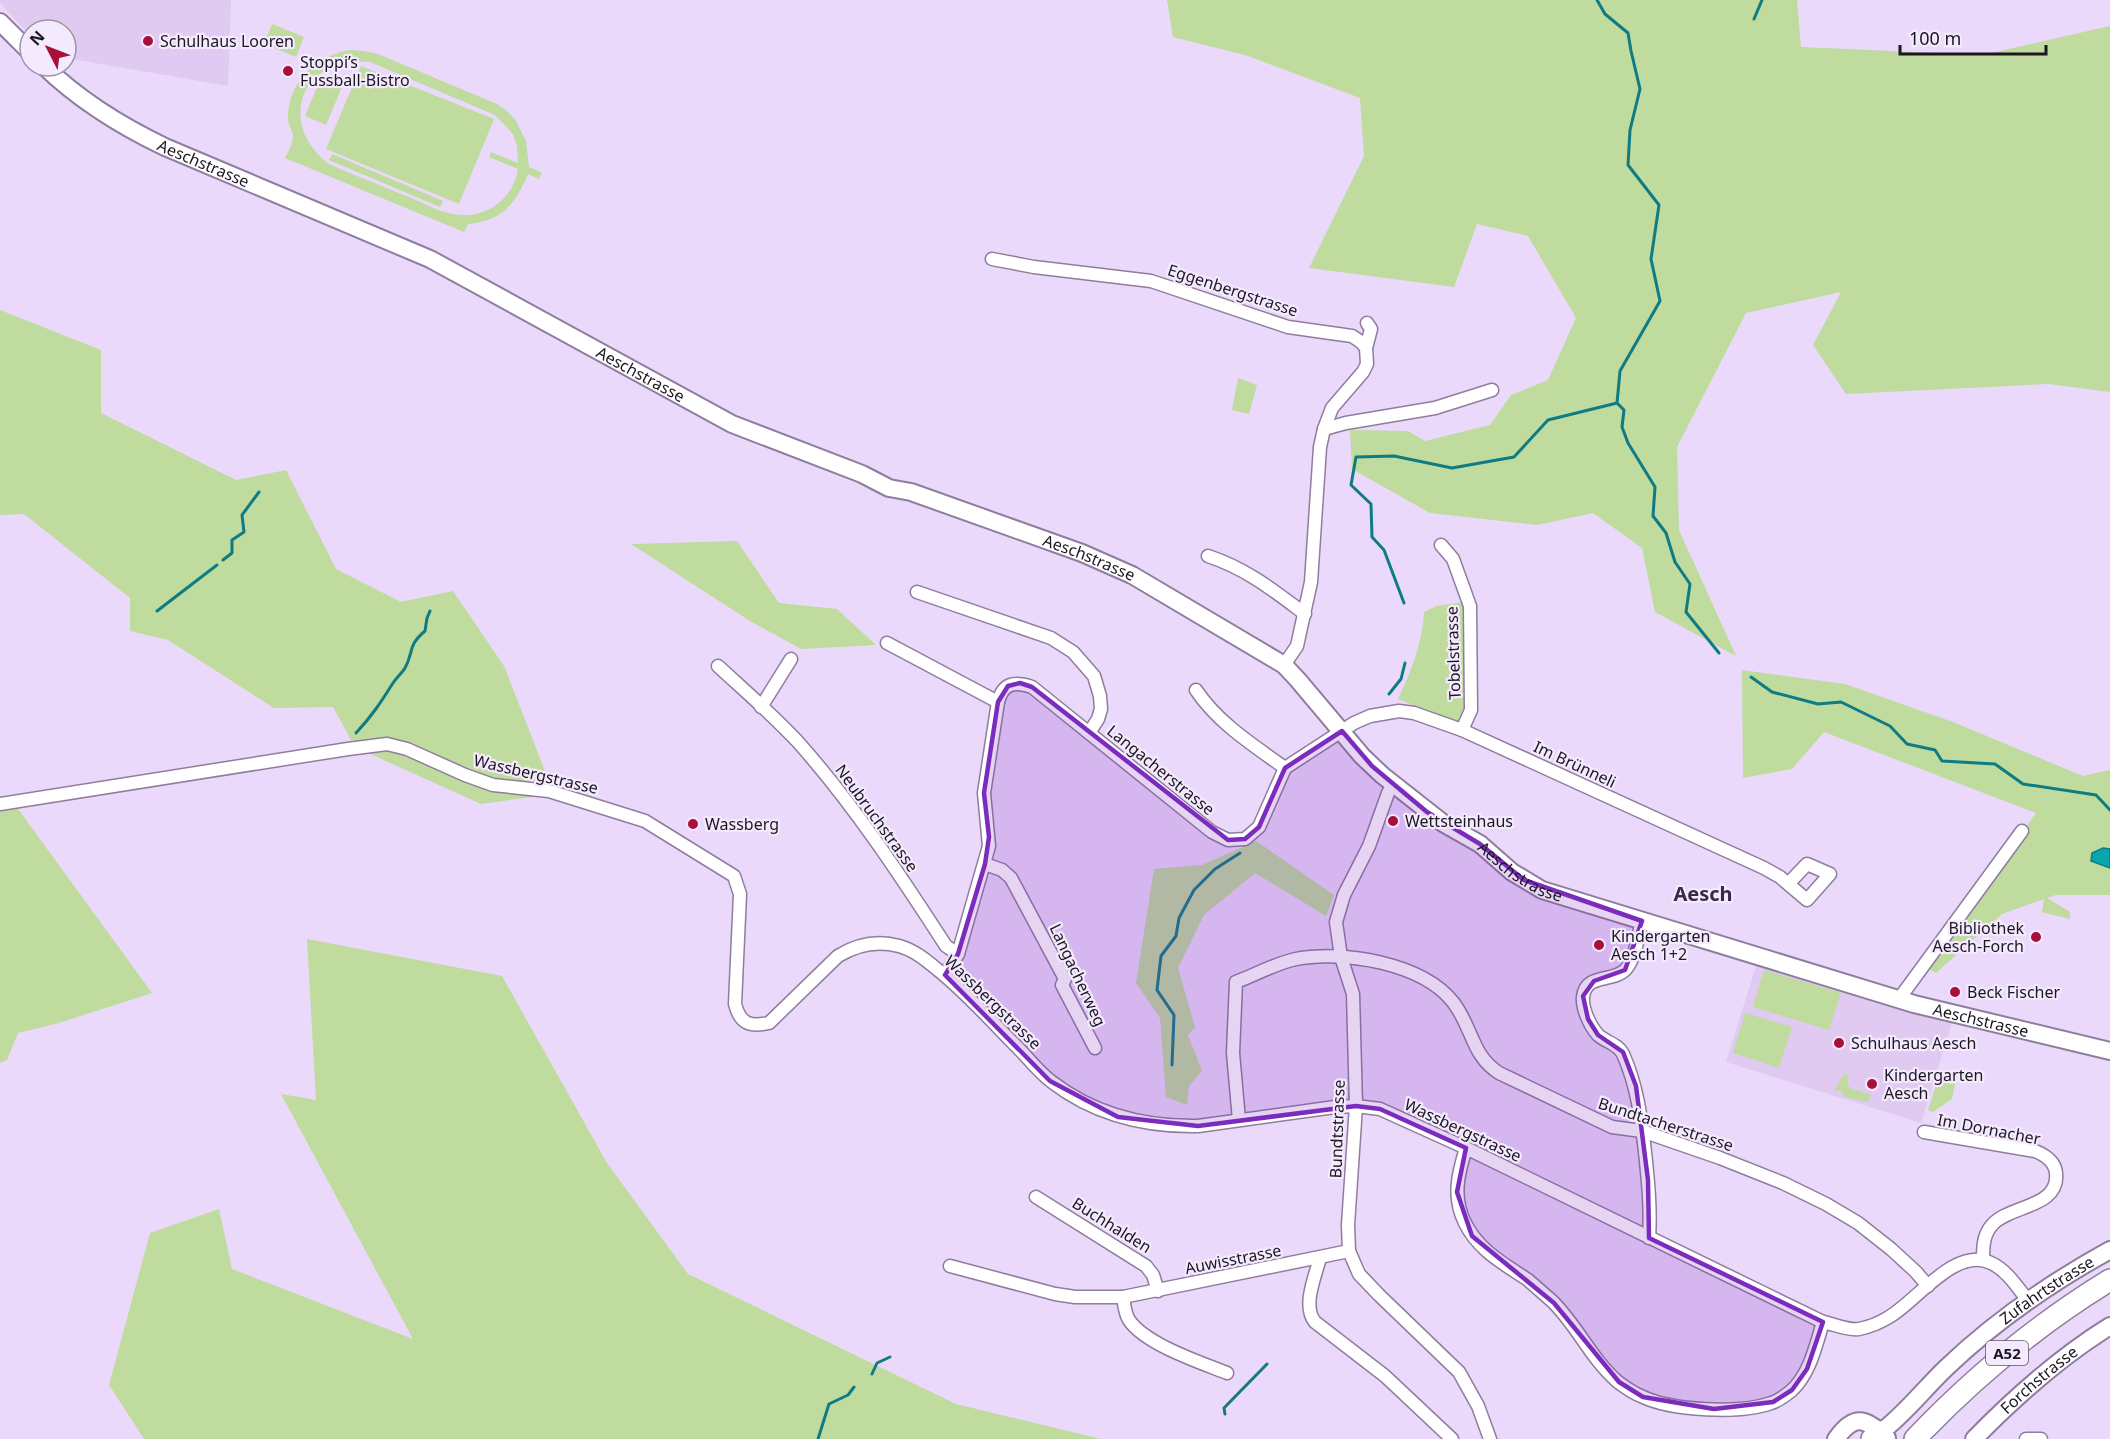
<svg xmlns="http://www.w3.org/2000/svg" width="2110" height="1439" font-family="'Noto Sans',sans-serif">
<style>
.built{fill:#e0caf2}
.green{fill:#bfdb9d;fill-rule:evenodd}
.water{fill:#0aa6ad;stroke:#0f7b83;stroke-width:1.5}
.lines{fill:none;stroke-linecap:round;stroke-linejoin:round}
.stream{stroke:#0f7b83;stroke-width:3}
.street-casing{stroke:#8e7d9c;stroke-width:15}
.secondary-casing{stroke:#8e7d9c;stroke-width:20}
.highway-casing{stroke:#8e7d9c;stroke-width:24}
.street{stroke:#fff;stroke-width:12}
.secondary{stroke:#fff;stroke-width:16}
.highway{stroke:#fff;stroke-width:21}
.marked{fill:#7b2cbf;fill-opacity:0.2;stroke:#7b2cbf;stroke-width:4.5;stroke-linejoin:round}
.poi-dot{fill:#a8103b;stroke:#f4eafe;stroke-width:2}
.labels{text-anchor:middle;dominant-baseline:central;stroke-width:4.5;stroke-linejoin:round;paint-order:stroke}
.shield{fill:#f4eafe;stroke:#5d5663;stroke-width:1.5}
.shield-label{font-size:15px;font-weight:bold;fill:#1c1621}
.poi-label{font-size:16px;fill:#1c1621;stroke:#f4eafe;text-anchor:start}
.street-label{font-size:16px;fill:#1c1621;stroke:#f4eafe}
.quarter-label{font-size:20px;font-weight:bold;fill:#382a44;stroke:#f4eafe}
</style>
<rect width="100%" height="100%" fill="#ebd9fb"/>
<g class="built">
<path d="M 0,0 L 231,0 L 228,86 L 66,58 L 66,30 L 30,30 L 30,35 L 0,3 Z"/>
<path d="M 1757,963 L 1952,1023 L 1921,1123 L 1726,1062 Z"/>
</g>
<g class="green">
<path d="M 1167,0 L 1797,0 L 1801,47 L 1982,55 L 2110,26 L 2110,392 L 2049,384 L 1846,394 L 1813,345 L 1841,292 L 1746,313 L 1677,447 L 1679,530 L 1736,656 L 1655,612 L 1642,548 L 1593,513 L 1537,525 L 1430,513 L 1352,469 L 1350,430 L 1408,431 L 1425,441 L 1490,425 L 1511,395 L 1548,380 L 1576,318 L 1528,236 L 1477,224 L 1454,287 L 1309,268 L 1364,156 L 1360,98 L 1245,55 L 1173,37 Z"/>
<path d="M 272,24 L 304,37 L 296,57 L 264,44 Z"/>
<path d="M 349,50 L 364,51 L 378,54 L 497,104 L 507,111 L 515,119 L 526,141 L 529,167 L 542,173 L 539,179 L 528,174 C 515,205 502,221 468,224 L 464,232 L 285,158 C 288,152 293,143 293,136 C 292,130 288,124 288,118 C 288,82 316,56 349,50 ZM 349,61 L 370,62 L 495,115 L 513,134 L 517,146 L 518,163 L 491,152 L 489,157 L 518,169 C 514,196 490,216 463,215 C 445,215 428,205 411,198 C 384,187 357,176 331,165 C 284,133 292,72 349,61 Z"/>
<path d="M 361,66 L 494,119 L 459,204 L 326,149 Z"/>
<path d="M 321,78 L 342,87 L 326,125 L 305,116 Z"/>
<path d="M 332,154 L 443,201 L 440,207 L 329,160 Z"/>
<path d="M 0,310 L 101,350 L 101,413 L 236,480 L 286,470 L 336,569 L 401,602 L 453,591 L 504,666 L 554,794 L 481,804 L 355,747 L 333,707 L 274,708 L 168,640 L 130,631 L 130,598 L 24,514 L 0,515 Z"/>
<path d="M 1238,378 L 1257,385 L 1249,414 L 1232,410 Z"/>
<path d="M 737,541 L 779,603 L 837,609 L 876,645 L 801,649 L 750,621 L 631,544 Z"/>
<path d="M 1463,602 L 1468,651 L 1470,707 L 1461,724 L 1398,699 C 1412,669 1422,645 1424,612 L 1436,606 Z"/>
<path d="M 1742,670 L 1845,684 L 1953,722 L 2083,776 L 2110,770 L 2110,895 L 2056,895 L 2047,898 L 2070,912 L 2070,919 L 2042,912 L 2044,899 L 2002,914 L 1936,973 L 1925,967 L 2036,813 L 1824,732 L 1792,769 L 1743,778 Z"/>
<path d="M 13,802 L 152,993 L 59,1023 L 18,1033 L 7,1060 L 0,1063 L 0,804 Z"/>
<path d="M 1256,841 L 1334,895 L 1326,916 L 1255,873 L 1204,915 L 1178,968 L 1195,1027 L 1188,1035 L 1202,1071 L 1189,1086 L 1187,1105 L 1166,1097 L 1160,1018 L 1136,983 L 1154,869 L 1202,865 Z"/>
<path d="M 307,939 L 502,976 L 607,1163 L 688,1274 L 956,1404 L 1101,1439 L 144,1439 L 109,1385 L 150,1233 L 219,1209 L 232,1269 L 413,1339 L 281,1094 L 316,1100 Z"/>
<path d="M 1764,970 L 1841,993 L 1829,1030 L 1753,1007 Z"/>
<path d="M 1745,1013 L 1792,1027 L 1779,1068 L 1733,1053 Z"/>
<path d="M 1844,1074 L 1849,1075 L 1847,1084 L 1850,1088 L 1871,1095 L 1868,1102 L 1845,1097 L 1841,1091 L 1834,1090 Z"/>
<path d="M 1937,1082 L 1955,1084 L 1952,1099 L 1933,1112 L 1928,1110 Z"/>
</g>
<path class="water" d="M 2103,848 L 2110,849 L 2110,868 L 2091,861 L 2092,853 Z"/>
<g class="lines">
<g class="stream">
<path d="M 1597,0 L 1605,14 L 1628,33 L 1631,51 L 1640,89 L 1630,130 L 1628,165 L 1659,205 L 1651,259 L 1660,301 L 1620,371 L 1617,403 L 1624,410 L 1622,427 L 1628,443 L 1655,487 L 1653,516 L 1666,533 L 1675,562 L 1690,584 L 1686,612 L 1719,653"/>
<path d="M 1754,19 L 1762,0"/>
<path d="M 223,560 L 232,553 L 232,540 L 244,532 L 242,515 L 259,492"/>
<path d="M 1404,603 L 1384,550 L 1372,537 L 1371,504 L 1351,485 L 1356,457 L 1394,456 L 1452,468 L 1514,457 L 1548,420 L 1617,403"/>
<path d="M 157,611 L 217,565"/>
<path d="M 1751,677 L 1772,692 L 1818,704 L 1841,702 L 1890,726 L 1907,744 L 1935,750 L 1942,761 L 1995,764 L 2023,784 L 2096,795 L 2110,810"/>
<path d="M 1389,694 L 1401,679 L 1405,663"/>
<path d="M 356,733 C 372,716 381,702 393,683 C 397,677 402,673 405,668 C 414,652 407,646 425,631 L 427,618 L 430,611"/>
<path d="M 1172,1065 L 1174,1015 L 1157,990 L 1161,956 L 1176,936 L 1179,918 L 1194,890 L 1215,869 L 1240,853"/>
<path d="M 872,1374 L 877,1363 L 890,1357"/>
<path d="M 1225,1414 L 1224,1408 L 1267,1364"/>
<path d="M 818,1439 L 829,1404 L 848,1395 L 854,1387"/>
</g>
<defs>
<g id="street">
<path d="M 992,259 L 1034,267 L 1151,281 L 1288,327 L 1352,336 L 1361,342 L 1366,348 L 1367,364 L 1363,372 L 1332,408 L 1324,429 L 1320,447 L 1311,582 L 1297,646 L 1284,665"/>
<path d="M 1366,348 L 1371,329 L 1367,323"/>
<path d="M 1324,429 L 1346,423 L 1435,408 L 1492,390"/>
<path d="M 1441,545 L 1453,559 L 1470,606 L 1471,710 L 1462,730"/>
<path d="M 1208,556 C 1247,569 1273,590 1305,614"/>
<path d="M 917,592 L 1051,638 L 1073,652 L 1094,676 L 1100,696 L 1101,709 L 1098,719 L 1089,733"/>
<path d="M 887,643 L 998,702"/>
<path d="M 718,666 C 745,691 773,715 798,742 C 854,805 900,875 946,946 L 958,954"/>
<path d="M 1196,690 C 1218,723 1253,745 1285,768"/>
<path d="M 761,707 L 791,659"/>
<path d="M 1393,784 L 1388,793 L 1369,846 L 1344,895 L 1336,922 L 1341,957 L 1353,994 L 1356,1106 L 1348,1225 L 1349,1251 L 1359,1274 L 1379,1295 L 1459,1372 L 1478,1406 L 1490,1439"/>
<path d="M 0,804 L 348,749 L 387,744 L 407,749 L 465,775 L 493,785 L 549,791 L 645,821 L 734,876 L 740,894 L 735,1004 C 740,1024 750,1027 769,1023 L 838,956 C 856,945 877,940 899,946 C 914,950 926,960 938,970 C 968,994 995,1025 1023,1053 C 1032,1063 1041,1074 1052,1082 C 1095,1115 1145,1127 1198,1126 L 1335,1107 L 1356,1106 L 1380,1109 L 1466,1148 L 1823,1322 C 1834,1324 1849,1331 1859,1329 C 1869,1327 1881,1322 1889,1317 C 1917,1301 1955,1246 1991,1263 C 2007,1270 2018,1288 2029,1302"/>
<path d="M 985,864 L 1002,870 L 1011,878 L 1065,979 L 1062,985 L 1095,1048"/>
<path d="M 1642,921 C 1638,935 1636,957 1626,969 C 1614,983 1586,972 1583,997 C 1582,1009 1590,1026 1598,1035 C 1606,1042 1618,1044 1623,1054 C 1637,1085 1641,1117 1645,1152 C 1648,1180 1651,1209 1649,1238"/>
<path d="M 945,975 L 958,954 L 989,846 L 984,793 L 998,702 C 1003,683 1014,681 1032,687 L 1212,832 L 1228,840 L 1245,839 L 1259,827 L 1285,768 L 1354,723 L 1370,716 L 1399,711 L 1414,713 L 1462,730 L 1764,868 L 1780,877 L 1807,900 L 1830,874 L 1807,864 L 1788,884"/>
<path d="M 1899,999 L 2022,831"/>
<path d="M 1239,1120 L 1233,1053 L 1236,982 C 1255,975 1276,963 1296,959 C 1343,950 1422,963 1453,1002 C 1473,1028 1471,1055 1499,1073 L 1612,1127 L 1642,1131 L 1720,1158 L 1783,1183 L 1826,1204 L 1858,1223 L 1891,1249 L 1916,1272 L 1928,1286"/>
<path d="M 1924,1132 L 2035,1151 C 2045,1155 2055,1162 2056,1173 C 2060,1208 2009,1205 1992,1225 C 1983,1235 1983,1248 1983,1260"/>
<path d="M 1466,1148 C 1458,1174 1452,1197 1465,1223 C 1479,1251 1503,1263 1528,1280 C 1536,1287 1544,1294 1552,1301 C 1577,1325 1591,1359 1618,1382 C 1625,1387 1633,1393 1641,1396 C 1671,1411 1741,1414 1771,1403 C 1778,1401 1786,1395 1791,1391 C 1810,1374 1816,1345 1823,1322"/>
<path d="M 1036,1197 L 1146,1266 L 1153,1275 L 1158,1291"/>
<path d="M 1320,1258 C 1315,1277 1302,1306 1315,1322 L 1385,1376 L 1452,1439"/>
<path d="M 950,1266 L 1055,1294 L 1075,1297 L 1123,1297 L 1349,1251"/>
<path d="M 1123,1297 C 1124,1304 1125,1314 1129,1320 C 1145,1344 1199,1362 1227,1373"/>
<path d="M 2026,1439 L 2041,1439"/>
</g>
<g id="secondary">
<path d="M 0,22 L 30,52"/>
<path id="s1" d="M 44,66 C 79,100 121,126 165,147 L 430,259 L 732,424 L 862,474 L 889,488 L 911,492 L 1082,553 L 1132,575 L 1284,665 L 1298,680 L 1362,756 L 1382,775 L 1443,823 L 1480,844 L 1512,872 L 1542,890 L 1914,1004 L 2110,1051"/>
<path id="s2" d="M 1881,1432 C 1905,1414 1924,1389 1946,1368 C 1994,1322 2052,1282 2110,1250"/>
<path d="M 1836,1439 C 1855,1412 1866,1419 1887,1438"/>
<path id="s3" d="M 1974,1439 C 2015,1397 2060,1357 2110,1326"/>
</g>
<g id="highway">
<path d="M 1872,1439 L 1881,1432"/>
<path d="M 1915,1439 C 1973,1378 2038,1324 2110,1280"/>
</g>
</defs>
<use href="#street" class="street-casing"/>
<use href="#secondary" class="secondary-casing"/>
<use href="#highway" class="highway-casing"/>
<use href="#street" class="street"/>
<use href="#secondary" class="secondary"/>
<use href="#highway" class="highway"/>
</g>
<path class="marked" d="M 1020,683 L 1032,687 L 1228,840 L 1245,839 L 1259,827 L 1285,768 L 1342,731 L 1372,766 L 1427,812 L 1480,844 L 1524,880 L 1642,921 L 1625,970 L 1594,981 L 1583,996 L 1588,1019 L 1598,1035 L 1623,1052 L 1636,1086 L 1648,1180 L 1649,1238 L 1823,1322 L 1807,1369 L 1792,1390 L 1773,1402 L 1714,1409 L 1643,1397 L 1619,1382 L 1554,1303 L 1472,1236 L 1457,1192 L 1466,1148 L 1380,1109 L 1356,1106 L 1198,1126 L 1118,1117 L 1050,1081 L 945,975 L 958,954 L 985,864 L 989,837 L 984,793 L 998,702 L 1008,686 Z"/>
<g class="poi-dot">
<circle cx="148" cy="41" r="6"/>
<circle cx="288" cy="71" r="6"/>
<circle cx="1393" cy="821" r="6"/>
<circle cx="693" cy="824" r="6"/>
<circle cx="2036" cy="937" r="6"/>
<circle cx="1599" cy="945" r="6"/>
<circle cx="1955" cy="992" r="6"/>
<circle cx="1839" cy="1043" r="6"/>
<circle cx="1872" cy="1084" r="6"/>
</g>
<g class="labels">
<rect class="shield" x="1986" y="1341" width="42" height="24" rx="4.5"/>
<g class="shield-label">
<text x="2007" y="1353">A52</text>
</g>
<g class="poi-label">
<text x="160" y="41">Schulhaus Looren</text>
<text x="300" y="62">Stoppi’s<tspan x="300" dy="18">Fussball-Bistro</tspan></text>
<text x="1405" y="821">Wettsteinhaus</text>
<text x="705" y="824">Wassberg</text>
<text x="2024" y="928" text-anchor="end">Bibliothek<tspan x="2024" dy="18">Aesch-Forch</tspan></text>
<text x="1611" y="936">Kindergarten<tspan x="1611" dy="18">Aesch 1+2</tspan></text>
<text x="1967" y="992">Beck Fischer</text>
<text x="1851" y="1043">Schulhaus Aesch</text>
<text x="1884" y="1075">Kindergarten<tspan x="1884" dy="18">Aesch</tspan></text>
</g>
<g class="street-label">
<text stroke="none"><textPath href="#s1" startOffset="188">Aeschstrasse</textPath></text>
<text transform="translate(1233 290) rotate(18)">Eggenbergstrasse</text>
<text stroke="none"><textPath href="#s1" startOffset="674">Aeschstrasse</textPath></text>
<text stroke="none"><textPath href="#s1" startOffset="1160">Aeschstrasse</textPath></text>
<text transform="translate(1453 653) rotate(-92)">Tobelstrasse</text>
<text transform="translate(1575 764) rotate(25)">Im Brünneli</text>
<text transform="translate(1161 770) rotate(39)">Langacherstrasse</text>
<text transform="translate(536 774) rotate(13)">Wassbergstrasse</text>
<text transform="translate(877 818) rotate(54)">Neubruchstrasse</text>
<text stroke="none"><textPath href="#s1" startOffset="1700">Aeschstrasse</textPath></text>
<text transform="translate(1078 975) rotate(65)">Langacherweg</text>
<text transform="translate(993 1002) rotate(44)">Wassbergstrasse</text>
<text stroke="none"><textPath href="#s1" startOffset="2186">Aeschstrasse</textPath></text>
<text transform="translate(1666 1124) rotate(18)">Bundtacherstrasse</text>
<text transform="translate(1337 1129) rotate(-88)">Bundtstrasse</text>
<text transform="translate(1989 1129) rotate(11)">Im Dornacher</text>
<text transform="translate(1463 1130) rotate(25)">Wassbergstrasse</text>
<text transform="translate(1112 1225) rotate(32)">Buchhalden</text>
<text transform="translate(1233 1259) rotate(-11)">Auwisstrasse</text>
<text stroke="none"><textPath href="#s2" startOffset="219">Zufahrtstrasse</textPath></text>
<text stroke="none"><textPath href="#s3" startOffset="88">Forchstrasse</textPath></text>
</g>
<g class="quarter-label">
<text x="1703" y="893">Aesch</text>
</g>
</g>
<g transform="translate(48 48) rotate(312)"><circle r="28" fill="#f4eafe" stroke="#9e95a6" stroke-width="1.5"/>
<path d="M0-4.5L10 22L0 15L-10 22Z" fill="#a8103b"/>
<text y="-9" font-size="16" font-weight="bold" text-anchor="middle" fill="#1c1621">N</text>
</g>
<path d="M1900 45v9h146v-9" fill="none" stroke="#1c1621" stroke-width="3"/>
<text x="1909" y="45" font-size="18" fill="#1c1621" stroke="#f4eafe" stroke-width="4.5" paint-order="stroke">100 m</text>
</svg>
